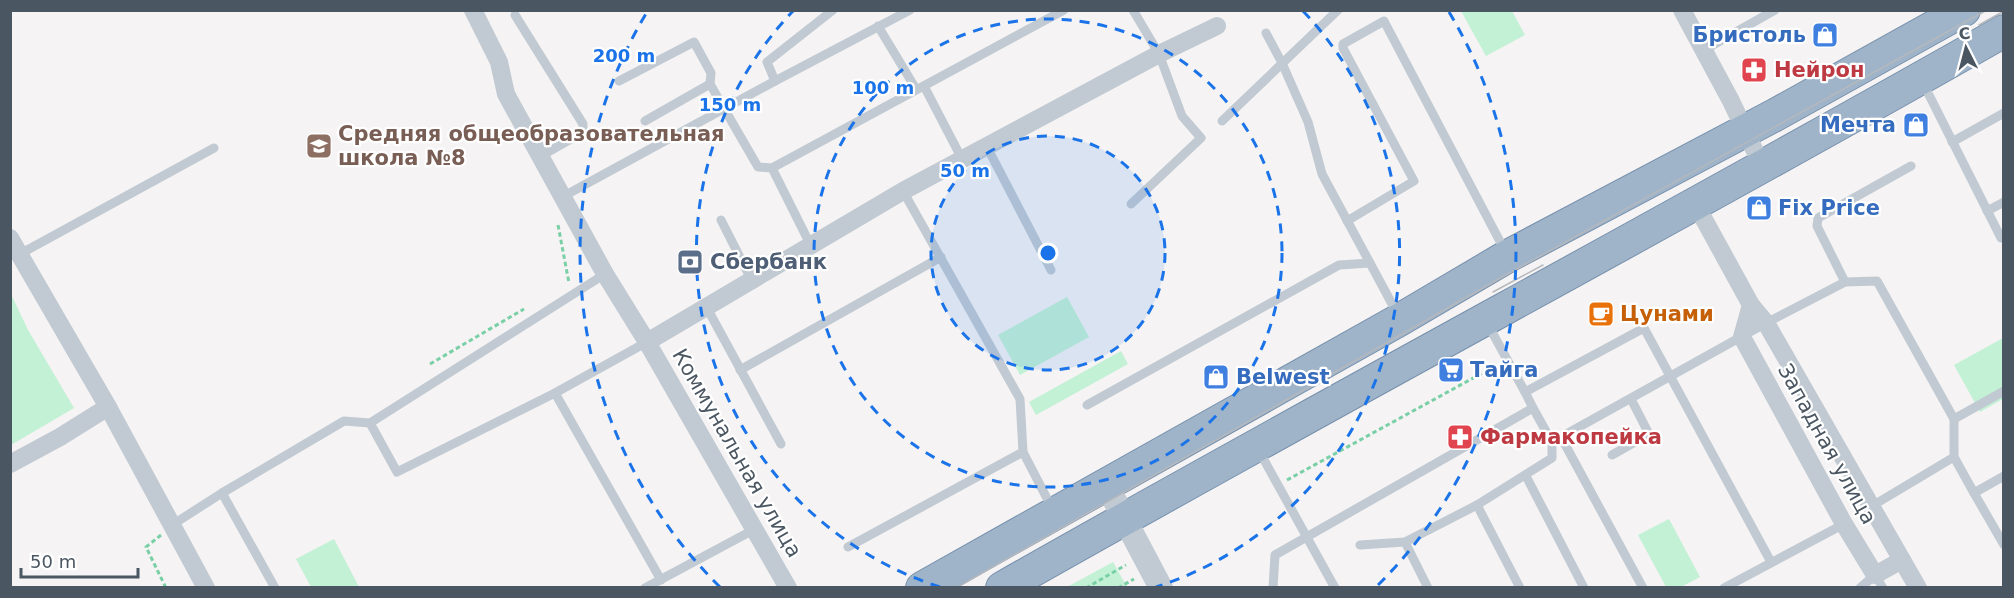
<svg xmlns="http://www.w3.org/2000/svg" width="2014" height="598" font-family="'DejaVu Sans',sans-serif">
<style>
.green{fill:#c3f1d5}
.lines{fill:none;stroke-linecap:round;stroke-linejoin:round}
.trunk-casing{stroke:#7690ad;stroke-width:34}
.path{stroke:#7ad0a6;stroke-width:3;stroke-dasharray:4.5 3;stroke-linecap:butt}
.service{stroke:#c1cad2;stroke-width:9}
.minor{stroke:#c1cad2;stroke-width:18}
.tertiary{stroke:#c1cad2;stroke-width:24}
.trunk{stroke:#9fb4c9;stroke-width:32}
.tram{stroke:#b5b8bd;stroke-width:1.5}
.ring{fill:none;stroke:#1a73e8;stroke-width:3;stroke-dasharray:10 8}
.labels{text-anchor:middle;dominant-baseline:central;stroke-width:4.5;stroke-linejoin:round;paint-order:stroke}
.shop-label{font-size:21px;font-weight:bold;fill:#366cbe;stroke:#fff;text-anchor:start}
.health-label{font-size:21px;font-weight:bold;fill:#be3a42;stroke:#fff;text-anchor:start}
.education-label{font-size:21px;font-weight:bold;fill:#785e54;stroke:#fff;text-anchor:start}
.service-label{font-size:21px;font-weight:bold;fill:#4e5e75;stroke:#fff;text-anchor:start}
.food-label{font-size:21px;font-weight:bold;fill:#c56008;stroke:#fff;text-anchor:start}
.street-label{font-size:21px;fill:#4a5661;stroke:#fff}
.centre{fill:#1a73e8;stroke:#fff;stroke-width:3}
.ring-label{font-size:18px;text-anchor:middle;font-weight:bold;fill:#1a73e8;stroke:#fff;stroke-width:4.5;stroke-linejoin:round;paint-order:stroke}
</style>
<rect width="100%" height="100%" fill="#f5f3f3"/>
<g class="green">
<path d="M 1461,11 L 1512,11 L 1525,35 L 1486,56 Z"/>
<path d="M 11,294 L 28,330 L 74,408 L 11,445 Z"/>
<path d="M 1067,297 L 1089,337 L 1020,375 L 998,335 Z"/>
<path d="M 2003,338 L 2003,399 L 1980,412 L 1954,365 Z"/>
<path d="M 1121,351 L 1128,364 L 1036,415 L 1029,402 Z"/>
<path d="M 1669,519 L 1700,577 L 1681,587 L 1666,587 L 1638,535 Z"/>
<path d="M 334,539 L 359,587 L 311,587 L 296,559 Z"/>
<path d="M 1113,562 L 1127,587 L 1067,587 Z"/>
</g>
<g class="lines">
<defs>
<g id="trunk">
<path d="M 922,588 L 1401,319 L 1508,256 L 1775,115 L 1964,10"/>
<path d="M 1002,588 C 1334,399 1672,220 2004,31"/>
</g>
</defs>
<use href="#trunk" class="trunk-casing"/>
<g class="path">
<path d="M 558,225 L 569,283"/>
<path d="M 430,364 L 524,309"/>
<path d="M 1287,480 L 1497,365"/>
<path d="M 161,535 L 146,547 L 166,588"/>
<path d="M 1086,588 L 1126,565"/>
<path d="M 1118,588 L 1134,579"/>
</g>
<g class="service">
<path d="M 515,15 L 583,124 L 583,132 L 541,156"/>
<path d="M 878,26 L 916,89"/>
<path d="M 1266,33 L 1282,63 L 1308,122 L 1322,174 L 1398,315"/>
<path d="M 1704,50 L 1775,10"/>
<path d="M 619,81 L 694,42 L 711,73 L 710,84"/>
<path d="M 775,81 L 767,62 L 833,10"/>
<path d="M 1923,83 L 2001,238"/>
<path d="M 924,86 L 962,159"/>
<path d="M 645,121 L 710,84 L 758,167 L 772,168 L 811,246"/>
<path d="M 1222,121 L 1338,10"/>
<path d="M 1952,142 L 2004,113"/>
<path d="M 987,147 L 1051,270"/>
<path d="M 772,168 L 1064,10"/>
<path d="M 903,191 L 1020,399 L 1023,452 L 1052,508"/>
<path d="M 564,196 L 775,81 L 910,10"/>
<path d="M 1131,204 L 1201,138 L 1182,116 L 1159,54 L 1133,10"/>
<path d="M 1987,211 L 2004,202"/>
<path d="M 721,220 L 752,281"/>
<path d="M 1347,221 L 1414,181 L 1343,48 L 1343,44 L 1384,21 L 1505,251"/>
<path d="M 20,254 L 214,148"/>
<path d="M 1845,282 L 1877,281 L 1954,419 L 1954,457 L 1872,506"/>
<path d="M 707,308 L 781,444"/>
<path d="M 1487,323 L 1525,392"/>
<path d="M 740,370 L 941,257"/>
<path d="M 555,393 L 661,580"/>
<path d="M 1087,405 L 1339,265 L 1370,263"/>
<path d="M 1533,408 L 1525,392 L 1644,328 L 1771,562"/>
<path d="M 1954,419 L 2004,391"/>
<path d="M 370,423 L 397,472 L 555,393 L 647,342"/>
<path d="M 1561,437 L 1643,588"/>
<path d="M 1258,449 L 1335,588"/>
<path d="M 1612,455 L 1649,434 L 1631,399"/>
<path d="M 1954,457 L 1974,493 L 2004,476"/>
<path d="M 1526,476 L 1584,588"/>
<path d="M 222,493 L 344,421 L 370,423 L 605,274"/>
<path d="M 1974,493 L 2004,545"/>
<path d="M 1477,505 L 1520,588"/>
<path d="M 172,525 L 222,493 L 275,588"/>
<path d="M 1405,542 L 1428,588"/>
<path d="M 1360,545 L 1405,542 L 1477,505 L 1552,458 L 1552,442"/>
<path d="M 848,547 L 1023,452"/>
<path d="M 645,588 L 755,529"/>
<path d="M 1273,588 L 1275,555 L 1533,408 L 1552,442 L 1766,323 L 1845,282 L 1817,226 L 1818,218 L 1911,166"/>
<path d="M 1724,588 L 1844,524"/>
<path d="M 1860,588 L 1875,575 L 1883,588"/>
</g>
<g class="minor">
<path d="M 473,10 L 499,62 L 506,94 L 605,274 L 647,342 L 788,588"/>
<path d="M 1682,10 L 1731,101 L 1762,166"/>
<path d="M 1695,203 L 1751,305 L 1766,323 L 1918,588"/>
<path d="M 10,238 L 108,407 L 206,588"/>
<path d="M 1751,305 L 1742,337 L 1844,524 L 1875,575 L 1902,560"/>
<path d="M 647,342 L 903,191 L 1159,54 L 1217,26"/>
<path d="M 10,464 L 60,437 L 108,407"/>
</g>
<path class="tertiary" d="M 1106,484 L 1161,588"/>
<use href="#trunk" class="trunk"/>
<g class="tram">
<path d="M 1979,25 L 2004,11"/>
<path d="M 1493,292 L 1543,265"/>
<path d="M 956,588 L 1504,276 L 1987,10"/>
</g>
</g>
<circle cx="1048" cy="253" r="117" fill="#1a73e8" fill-opacity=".12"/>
<g class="ring">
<circle cx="1048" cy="253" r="117"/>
<circle cx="1048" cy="253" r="234"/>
<path d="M940 587A351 351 0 0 1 793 11M1303 11A351 351 0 0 1 1156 587"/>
<path d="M720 587A468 468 0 0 1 647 12M1449 12A468 468 0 0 1 1376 587"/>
</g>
<defs>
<symbol id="shop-square" viewBox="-11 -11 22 22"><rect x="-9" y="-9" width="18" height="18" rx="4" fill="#3f7fe0" stroke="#fff"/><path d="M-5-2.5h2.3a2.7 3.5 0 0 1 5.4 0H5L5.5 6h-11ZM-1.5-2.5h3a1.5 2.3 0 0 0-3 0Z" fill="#fff"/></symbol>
<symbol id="pharmacy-square" viewBox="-11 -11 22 22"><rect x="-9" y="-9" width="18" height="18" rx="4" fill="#e0444e" stroke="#fff"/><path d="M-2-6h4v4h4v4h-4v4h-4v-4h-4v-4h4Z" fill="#fff"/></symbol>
<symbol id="school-square" viewBox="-11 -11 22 22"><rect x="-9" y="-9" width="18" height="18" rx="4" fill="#8d6e63" stroke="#fff"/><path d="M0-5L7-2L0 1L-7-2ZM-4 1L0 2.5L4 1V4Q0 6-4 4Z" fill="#fff"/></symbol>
<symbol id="bank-square" viewBox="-11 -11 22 22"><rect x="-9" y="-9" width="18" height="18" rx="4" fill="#5c6f8a" stroke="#fff"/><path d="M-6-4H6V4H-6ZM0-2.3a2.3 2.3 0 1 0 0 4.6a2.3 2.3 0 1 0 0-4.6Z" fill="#fff"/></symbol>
<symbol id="cafe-square" viewBox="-11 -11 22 22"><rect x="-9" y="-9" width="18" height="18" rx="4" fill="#e8710a" stroke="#fff"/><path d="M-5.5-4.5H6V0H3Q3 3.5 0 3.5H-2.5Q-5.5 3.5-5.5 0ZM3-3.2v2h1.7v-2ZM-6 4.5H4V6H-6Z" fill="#fff"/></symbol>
<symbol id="supermarket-square" viewBox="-11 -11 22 22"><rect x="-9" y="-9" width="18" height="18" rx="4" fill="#3f7fe0" stroke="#fff"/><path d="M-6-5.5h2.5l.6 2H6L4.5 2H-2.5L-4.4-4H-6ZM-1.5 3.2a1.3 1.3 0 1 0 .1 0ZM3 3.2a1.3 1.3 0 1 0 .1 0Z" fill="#fff"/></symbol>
</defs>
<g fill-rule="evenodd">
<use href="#shop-square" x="1810" y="20" width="30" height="30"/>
<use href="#pharmacy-square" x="1739" y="55" width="30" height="30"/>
<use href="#shop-square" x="1901" y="110" width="30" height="30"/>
<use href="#school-square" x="304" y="131" width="30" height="30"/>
<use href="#shop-square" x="1744" y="193" width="30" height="30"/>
<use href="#bank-square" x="675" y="247" width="30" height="30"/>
<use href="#cafe-square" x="1586" y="299" width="30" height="30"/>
<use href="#supermarket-square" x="1436" y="355" width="30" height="30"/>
<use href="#shop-square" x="1201" y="362" width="30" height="30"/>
<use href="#pharmacy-square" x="1445" y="422" width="30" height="30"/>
</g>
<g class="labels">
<g class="shop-label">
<text x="1806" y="35" text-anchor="end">Бристоль</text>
<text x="1896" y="125" text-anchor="end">Мечта</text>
<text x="1778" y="208">Fix Price</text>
<text x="1470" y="370">Тайга</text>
<text x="1236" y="377">Belwest</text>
</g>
<g class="health-label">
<text x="1774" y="70">Нейрон</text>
<text x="1480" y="437">Фармакопейка</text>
</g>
<g class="education-label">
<text x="338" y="134">Средняя общеобразовательная<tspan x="338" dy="24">школа №8</tspan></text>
</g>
<g class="service-label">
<text x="710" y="262">Сбербанк</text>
</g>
<g class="food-label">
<text x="1620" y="314">Цунами</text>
</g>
<g class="street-label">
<text transform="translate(1827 444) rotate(61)">Западная улица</text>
<text transform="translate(737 453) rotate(60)">Коммунальная улица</text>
</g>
</g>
<circle cx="1048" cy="253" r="9" class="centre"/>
<g class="ring-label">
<text x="624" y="62">200 m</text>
<text x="883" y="94">100 m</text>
<text x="730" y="111">150 m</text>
<text x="965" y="177">50 m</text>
</g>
<rect width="2014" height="598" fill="none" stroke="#4a5661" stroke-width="24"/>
<g transform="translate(1966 48) rotate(354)" stroke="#ffffff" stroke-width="4.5" paint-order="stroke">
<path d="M0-4.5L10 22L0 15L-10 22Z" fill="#4a5661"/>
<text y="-9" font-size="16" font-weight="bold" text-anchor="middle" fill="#4a5661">С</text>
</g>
<path d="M21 568v9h117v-9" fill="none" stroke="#4a5661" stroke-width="3"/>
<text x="30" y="568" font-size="18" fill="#4a5661" stroke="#ffffff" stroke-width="4.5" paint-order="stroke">50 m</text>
</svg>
